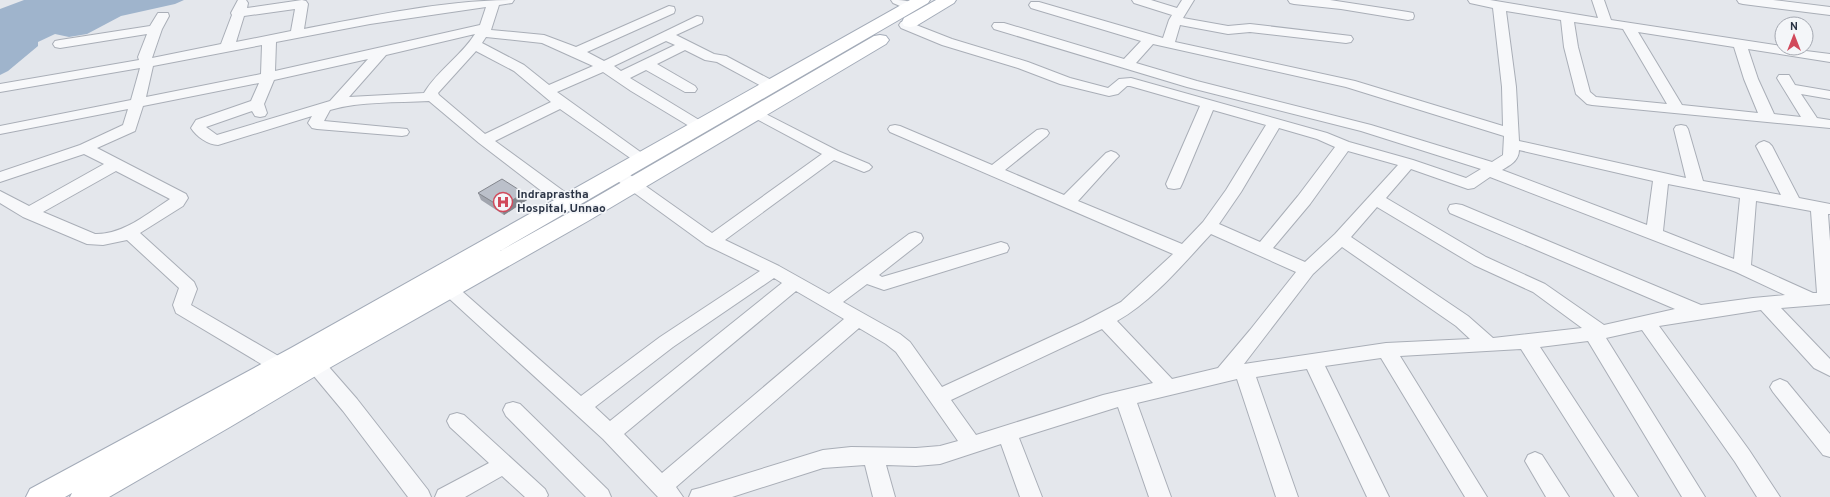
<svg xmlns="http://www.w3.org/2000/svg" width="1830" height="497" font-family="Overpass,sans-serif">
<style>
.water{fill:#9fb4cc}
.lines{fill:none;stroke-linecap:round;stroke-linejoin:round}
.minor-casing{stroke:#a9aeb7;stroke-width:2}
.primary-casing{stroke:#a3abb8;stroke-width:2}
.minor{fill:#f7f8fa;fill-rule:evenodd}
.primary{fill:#fff;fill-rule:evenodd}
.wall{fill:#a1a5ae}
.shaded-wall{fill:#83868d}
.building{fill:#bbc0ca;stroke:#83868d}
.labels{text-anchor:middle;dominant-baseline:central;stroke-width:3.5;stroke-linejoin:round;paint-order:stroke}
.poi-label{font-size:12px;font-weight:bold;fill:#2b3445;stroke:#f4f6f9;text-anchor:start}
</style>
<rect width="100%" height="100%" fill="#e4e7ec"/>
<path class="water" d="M 24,0 L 184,0 L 175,4 L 121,16 L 87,34 L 69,37 L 55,34 L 38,42 L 38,46 L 8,71 L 0,75 L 0,9 Z"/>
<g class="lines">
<defs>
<g id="minor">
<path d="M 238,0 L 246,0 L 248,3 L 247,8 L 302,0 L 306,1 L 308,4 L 304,29 C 373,16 444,0 514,0 L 512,3 L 499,5 L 491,30 L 544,35 L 576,47 L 669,6 L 674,7 L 675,10 L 674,13 L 587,52 L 604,61 L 697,16 L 702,17 L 703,20 L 702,23 L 676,35 L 714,54 L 726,56 L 775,82 L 777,85 L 775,88 L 765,88 L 717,62 L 705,60 L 685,50 L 657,64 L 695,86 L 697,89 L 695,92 L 685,92 L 646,70 L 630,78 L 704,123 L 706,126 L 704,129 L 699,130 L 694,129 L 631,91 L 603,72 L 557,92 L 646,156 L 649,159 L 646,162 L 641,164 L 636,162 L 560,109 L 495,141 L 573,198 L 575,202 L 573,206 L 567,207 L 561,206 L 479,143 L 429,101 C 397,103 361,101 330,110 L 324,121 L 407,129 L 409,132 L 407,135 L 402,136 L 317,129 L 312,128 L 308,123 L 312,116 L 218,145 C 208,145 196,136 191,128 L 196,120 L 251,101 L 259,83 L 143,106 L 135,131 L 97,148 L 186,194 L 188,198 L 183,206 L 140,233 L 194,282 L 197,289 L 191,305 L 287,361 L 290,366 L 287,371 L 280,373 L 273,371 L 176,313 L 173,305 L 179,288 L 127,240 L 103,245 L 87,244 L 23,217 L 0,203 L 0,191 L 29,206 L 104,164 L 84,154 L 0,182 L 0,172 L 80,145 L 123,125 L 128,109 L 0,134 L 0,126 L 131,100 L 140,68 L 0,92 L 0,84 L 139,60 L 138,57 L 147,34 L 60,48 L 55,47 L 53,44 L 55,41 L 60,40 L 150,26 L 158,13 L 168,13 L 169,16 L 162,29 L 152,58 L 221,44 L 232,15 L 231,13 ZM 486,7 L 480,25 L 275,71 L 276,42 L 370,24 ZM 295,9 L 291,31 L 236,42 L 244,16 ZM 475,34 C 461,56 437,71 424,93 L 349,97 L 386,55 ZM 486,37 L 542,43 L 593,66 L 549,85 L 524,65 L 482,43 ZM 666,41 L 675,45 L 621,71 L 614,66 ZM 262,45 L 261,74 L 146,97 L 153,66 ZM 476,51 L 514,71 L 551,102 L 485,134 L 439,95 L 438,93 ZM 368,59 L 330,101 L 217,135 L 206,127 L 252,111 L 255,116 L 260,117 L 265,116 L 267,113 L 264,104 L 274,80 ZM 116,171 L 170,199 C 148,213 123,235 95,234 L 43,212 Z"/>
<path d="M 891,0 C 900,0 911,0 917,6 L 915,9 L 907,9 L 893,3 Z"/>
<path d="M 1132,0 L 1151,0 L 1177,8 L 1182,0 L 1194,0 L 1183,18 L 1228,26 L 1250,24 L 1351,36 L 1353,39 L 1351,42 L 1346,43 L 1250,32 L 1228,34 L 1180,25 L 1175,42 L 1355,81 L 1503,126 L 1502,87 L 1493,8 L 1470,3 L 1468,0 L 1490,0 L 1598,18 L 1592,0 L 1604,0 L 1611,20 L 1782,46 L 1782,48 L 1830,54 L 1830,62 L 1748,49 L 1758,79 L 1774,114 L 1801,117 L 1777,78 L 1779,75 L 1789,75 L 1795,85 L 1830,91 L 1830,99 L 1801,94 L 1817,118 L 1830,120 L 1830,128 L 1592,105 L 1587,104 L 1576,94 L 1564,47 L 1561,20 L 1506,11 L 1516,87 L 1519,141 L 1686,178 L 1674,129 L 1676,126 L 1681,125 L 1686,126 L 1688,129 L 1703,181 L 1781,195 L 1756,146 L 1759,143 L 1764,141 L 1769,143 L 1772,146 L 1799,198 L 1830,204 L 1830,214 L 1828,214 L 1830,241 L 1830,304 L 1781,308 L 1830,359 L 1830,376 L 1814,368 L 1761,310 L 1659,326 L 1749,450 L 1780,497 L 1757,497 L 1735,462 L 1642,330 L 1606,338 L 1705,497 L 1682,497 L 1588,341 L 1540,347 L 1638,497 L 1615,497 L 1521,349 L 1400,356 L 1487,497 L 1465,497 L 1381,358 L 1325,366 L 1389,497 L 1367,497 L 1307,369 L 1256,377 L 1298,497 L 1276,497 L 1237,379 L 1137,403 L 1171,497 L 1149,497 L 1118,407 L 1019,438 L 1042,497 L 1020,497 L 1001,444 L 940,464 L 916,466 L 886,465 L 895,497 L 873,497 L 865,465 L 823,468 L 732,497 L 689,497 L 692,490 L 700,488 L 823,450 L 851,447 L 916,448 L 940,446 L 958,441 L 896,352 L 886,344 L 859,328 L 676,487 L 683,497 L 658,497 L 603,439 L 443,293 L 440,289 L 443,285 L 449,283 L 455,285 L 581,396 L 660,337 L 760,271 L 706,245 L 611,176 L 609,173 L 611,170 L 617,168 L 623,170 L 712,233 L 822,154 L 751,116 L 749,113 L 751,110 L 756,109 L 838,151 L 869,164 L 872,167 L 869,170 L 864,172 L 834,160 L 725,240 L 779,266 L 829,294 L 909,234 L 915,232 L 921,234 L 923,238 L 921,242 L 879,275 L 882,277 L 1001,242 L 1007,244 L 1009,248 L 1007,252 L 884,290 L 867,284 L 843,302 L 900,334 L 910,342 L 942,387 L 1083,322 L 1121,302 L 1173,254 L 890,132 L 888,129 L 890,126 L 895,125 L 900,126 L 992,165 L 1037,130 L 1042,129 L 1047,130 L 1049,133 L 1047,136 L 1005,170 L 1064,195 L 1106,153 L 1111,151 L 1116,153 L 1119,156 L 1116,159 L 1078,201 L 1182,244 L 1203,222 L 1226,190 L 1266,125 L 1213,110 L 1182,184 L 1180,188 L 1174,189 L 1168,188 L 1166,184 L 1200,106 L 1130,86 L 1127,86 L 1118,94 L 1109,96 L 1060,84 L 1018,68 L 942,45 L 901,28 L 899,25 L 901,22 L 906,21 L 952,39 L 1028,62 L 1070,78 L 1108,88 L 1119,79 L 1131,78 L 1327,133 L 1349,142 L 1413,160 L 1466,178 L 1481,169 L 1361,131 L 1187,87 L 994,29 L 992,26 L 994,23 L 1004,23 L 1124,59 L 1141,41 L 1031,8 L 1029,5 L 1031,2 L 1039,2 L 1163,38 L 1169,20 L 1172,15 L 1134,3 ZM 1574,22 L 1623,29 L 1667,104 L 1596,97 L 1590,92 L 1578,47 ZM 1638,32 L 1734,47 L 1744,79 L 1758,113 L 1682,105 ZM 1153,44 L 1346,87 L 1504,136 L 1503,155 L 1492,162 L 1371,125 L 1197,81 L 1136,63 ZM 1279,128 L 1317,139 L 1335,147 L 1298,196 L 1260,242 L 1219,224 L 1241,192 ZM 1519,150 L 1653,181 L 1647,225 L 1502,170 C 1510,165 1519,161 1519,150 ZM 1348,151 L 1398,165 L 1335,234 L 1305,262 L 1273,248 L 1310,204 ZM 1411,169 L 1468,189 L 1474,188 L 1490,177 L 1736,272 L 1785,295 L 1753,298 L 1701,305 L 1462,205 L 1456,204 L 1450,205 L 1448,209 L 1450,213 L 1675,309 L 1604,325 L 1545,284 L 1486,257 L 1386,198 ZM 1668,184 L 1740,198 L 1734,259 L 1663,231 ZM 1756,201 L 1811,211 L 1817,293 L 1813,293 L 1751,265 ZM 1377,207 L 1474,265 L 1533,292 L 1582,328 L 1493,338 L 1468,316 L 1351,237 ZM 1211,234 L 1296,272 L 1250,330 L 1218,368 L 1172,379 L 1117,321 C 1154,300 1183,264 1211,234 ZM 1342,247 L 1456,326 L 1470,339 L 1386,343 L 1244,364 L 1313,274 ZM 774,278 L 782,283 L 610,421 L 595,407 L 673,347 ZM 796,291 L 844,319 L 662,473 L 624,434 ZM 1102,329 L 1153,383 L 1103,395 L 976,435 L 951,400 Z"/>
<path d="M 1288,0 L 1330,0 L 1408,12 L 1413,13 L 1414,16 L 1413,19 L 1408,20 L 1341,9 L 1294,4 L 1290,3 Z"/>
<path d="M 1737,0 L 1773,0 L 1830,7 L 1830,15 L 1743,4 L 1739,3 Z"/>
<path d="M 315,357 L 322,359 L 357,399 L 428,490 L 431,497 L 408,497 L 343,411 L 308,369 L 305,364 L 308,359 Z"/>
<path d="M 1780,379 L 1787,382 L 1830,434 L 1830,457 L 1823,455 L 1773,392 L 1770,387 L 1773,382 Z"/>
<path d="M 513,402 L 520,404 L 608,490 L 611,497 L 586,497 L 506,416 L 503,410 L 506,404 Z"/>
<path d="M 457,413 L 464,415 L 545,489 L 548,495 L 547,497 L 525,497 L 502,476 L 465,497 L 435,497 L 438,490 L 489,463 L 450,427 L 447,421 L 450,415 Z"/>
<path d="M 1535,452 L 1542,455 L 1569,497 L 1546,497 L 1525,461 L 1528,455 Z"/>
</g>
<g id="primary">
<path d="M 910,0 L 930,0 L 928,3 L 500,251 L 572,211 L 874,36 L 880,35 L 886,36 L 889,40 L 886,44 L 588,221 L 324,371 L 230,427 L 109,497 L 70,497 L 72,493 L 65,497 L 26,497 L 30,489 L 291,348 Z"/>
<path d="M 936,0 L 956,0 L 954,3 L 916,26 L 910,27 L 904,26 L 902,22 L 904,18 Z"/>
</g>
</defs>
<use href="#minor" class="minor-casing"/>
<use href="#primary" class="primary-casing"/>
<use href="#minor" class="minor"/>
<use href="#primary" class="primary"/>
</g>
<path class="wall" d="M 478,193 L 527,200 L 504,215 L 481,200 Z"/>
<path class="shaded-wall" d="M 524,193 L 527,200 L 504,215 L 501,207 Z"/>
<path class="building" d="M 502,179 L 524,193 L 501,207 L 478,193 Z"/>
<defs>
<symbol id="hospital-ring" viewBox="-11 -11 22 22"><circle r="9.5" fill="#f4f6f9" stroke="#d1495b" stroke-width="1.5"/><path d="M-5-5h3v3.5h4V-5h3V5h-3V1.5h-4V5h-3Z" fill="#d1495b"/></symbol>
</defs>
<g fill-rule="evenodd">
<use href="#hospital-ring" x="492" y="191" width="22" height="22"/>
</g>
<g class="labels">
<g class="poi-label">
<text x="517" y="195">Indraprastha<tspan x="517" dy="14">Hospital, Unnao</tspan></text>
</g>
</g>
<g transform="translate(1794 36)"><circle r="19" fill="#f4f6f9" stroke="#a4a8b1"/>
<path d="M0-3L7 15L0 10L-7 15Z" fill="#d1495b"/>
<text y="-6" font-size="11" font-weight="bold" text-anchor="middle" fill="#2b3445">N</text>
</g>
</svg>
